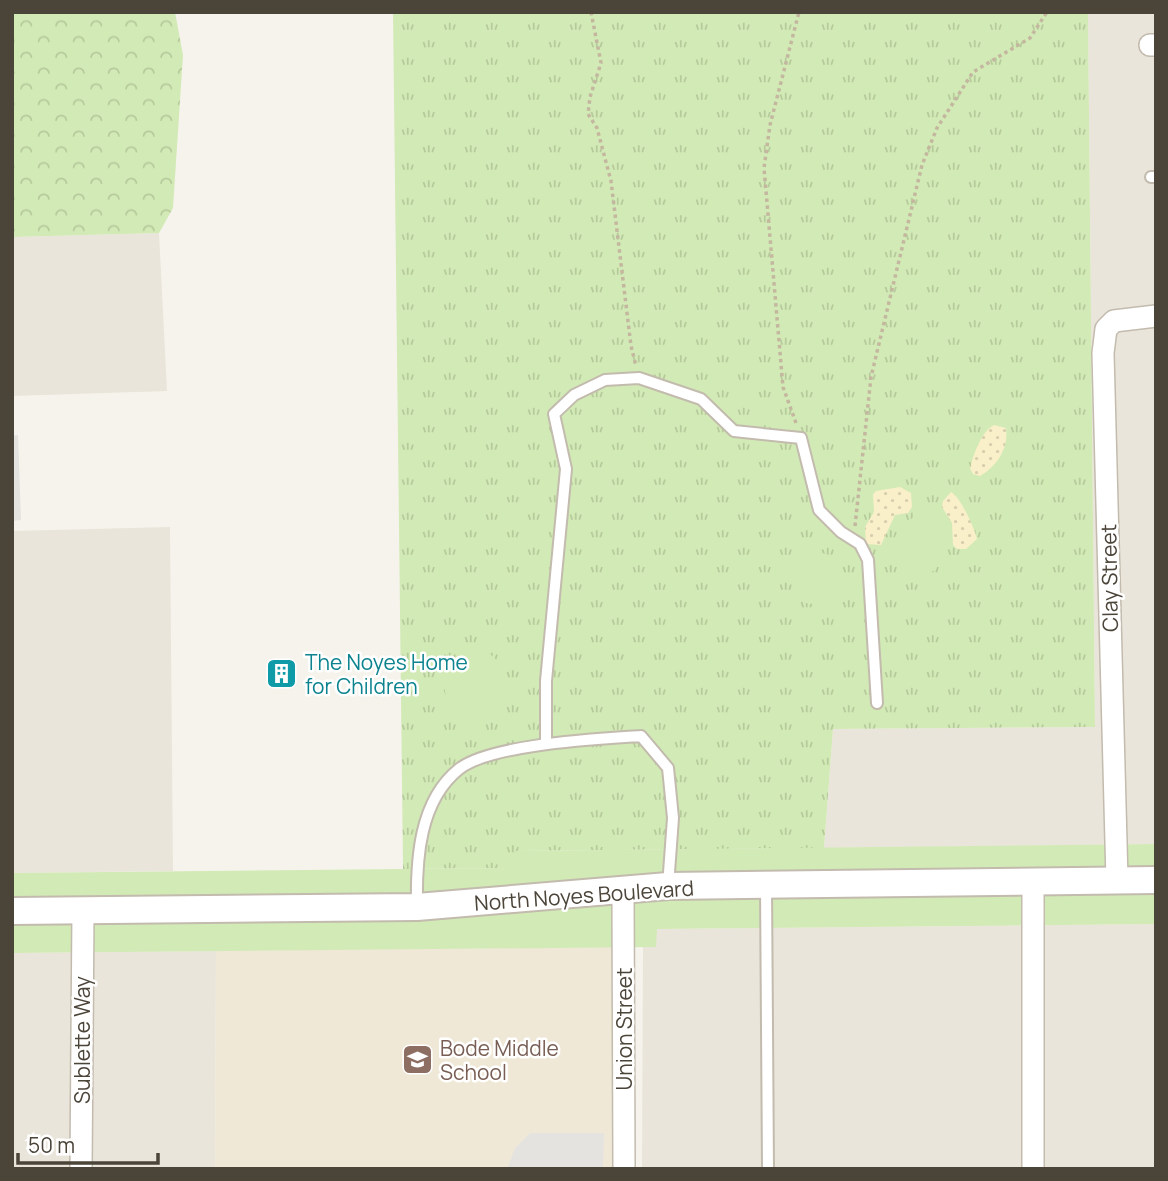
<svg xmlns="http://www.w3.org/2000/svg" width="1168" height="1181" font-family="Manrope,sans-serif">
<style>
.residential{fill:#eae5da}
.education{fill:#efe8d6}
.grass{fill:url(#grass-tufts)}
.forest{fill:url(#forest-crowns)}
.sand{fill:url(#sand-dots)}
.park{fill:#d2eab5}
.parking{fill:#e5e3e0}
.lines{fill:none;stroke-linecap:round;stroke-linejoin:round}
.service-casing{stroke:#c2bbae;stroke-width:14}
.minor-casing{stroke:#c2bbae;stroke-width:24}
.tertiary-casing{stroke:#c2bbae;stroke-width:30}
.path{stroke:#c4b79f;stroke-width:3.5;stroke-dasharray:3.5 3.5;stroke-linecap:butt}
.service{stroke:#fff;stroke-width:10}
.minor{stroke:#fff;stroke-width:21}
.tertiary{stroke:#fff;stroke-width:26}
.labels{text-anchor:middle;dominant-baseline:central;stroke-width:5;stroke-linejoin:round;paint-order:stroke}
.street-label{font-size:21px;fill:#4b4439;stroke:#fff}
.culture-label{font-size:21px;fill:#0d838f;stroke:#fff;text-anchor:start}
.education-label{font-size:21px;fill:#785e54;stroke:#fff;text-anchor:start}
</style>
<defs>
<pattern id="grass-tufts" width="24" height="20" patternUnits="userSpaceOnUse" patternTransform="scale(1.75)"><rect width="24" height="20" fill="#d2eab5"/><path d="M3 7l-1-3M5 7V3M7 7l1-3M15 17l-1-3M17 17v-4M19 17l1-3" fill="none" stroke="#b6ca9c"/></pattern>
<pattern id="forest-crowns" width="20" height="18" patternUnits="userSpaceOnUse" patternTransform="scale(1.75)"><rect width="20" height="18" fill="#d2eab5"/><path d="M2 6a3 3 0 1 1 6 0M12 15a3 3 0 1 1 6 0" fill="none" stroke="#b6ca9c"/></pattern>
<pattern id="sand-dots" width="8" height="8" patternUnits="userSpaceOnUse" patternTransform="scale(1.75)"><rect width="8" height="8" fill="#f9efc9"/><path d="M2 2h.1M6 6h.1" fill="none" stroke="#d7cead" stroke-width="1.8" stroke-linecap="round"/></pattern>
</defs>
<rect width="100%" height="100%" fill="#f6f3ec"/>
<g class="residential">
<path d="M 1088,12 L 1156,12 L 1156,844 L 824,848 L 833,729 L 1095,727 Z"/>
<path d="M 159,233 L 167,391 L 12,396 L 12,237 Z"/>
<path d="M 170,527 L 173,871 L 12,873 L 12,531 Z"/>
<path d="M 1156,924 L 1156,1169 L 642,1169 L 643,947 L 656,947 L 656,929 Z"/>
<path d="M 216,951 L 215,1169 L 12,1169 L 12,953 Z"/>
</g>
<path class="education" d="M 619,947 L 617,1169 L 215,1169 L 216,951 Z"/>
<path class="grass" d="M 393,12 L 1088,12 L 1095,727 L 833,729 L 824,848 L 515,851 L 513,868 L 403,869 Z"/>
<path class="forest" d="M 12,12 L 175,12 L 183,55 L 173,208 L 159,233 L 12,237 Z"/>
<g class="sand">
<path d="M 994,425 L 1006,428 C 1009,448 997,466 980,476 L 973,474 L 970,468 C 974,453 981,432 994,425 Z"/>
<path d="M 900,487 L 911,493 L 912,507 L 908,513 L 895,515 L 881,545 L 866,544 L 865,527 L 874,512 L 873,494 L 876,491 Z"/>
<path d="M 951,492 C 960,496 975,529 977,539 L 966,549 L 957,549 L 953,545 L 952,523 L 942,507 L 943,501 Z"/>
</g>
<g class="park">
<path d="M 922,509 L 936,517 C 946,548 946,588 900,572 L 890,551 L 897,532 Z"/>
<path d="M 809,551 C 834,551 852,570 845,595 L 828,606 L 805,603 C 785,584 782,563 809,551 Z"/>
<path d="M 483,650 C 502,660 508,674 504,694 C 490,710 480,725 456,720 C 435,691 444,652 483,650 Z"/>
<path d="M 1156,844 L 1156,924 L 657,929 L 656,947 L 12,953 L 12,873 L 513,868 L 514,851 Z"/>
</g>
<g class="parking">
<path d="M 18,435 L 21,520 L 12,521 L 12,436 Z"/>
<path d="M 530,1133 L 604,1133 L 603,1169 L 507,1169 L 515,1148 Z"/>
</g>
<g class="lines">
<defs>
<g id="service">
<path d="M 1151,177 L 1156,177"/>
<path d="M 546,744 L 546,681 L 566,469 L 554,414 L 574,395 L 605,380 L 639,378 L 701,399 L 734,431 L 801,438 L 819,510 L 841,532 L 860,544 L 868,560 L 877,703"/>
<path d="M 766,885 L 768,1169"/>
<path d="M 417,907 C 416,860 419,801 459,769 C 491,744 599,739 641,736 L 668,768 L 673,818 L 668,886"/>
</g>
<g id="minor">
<path d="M 1150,45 L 1156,45"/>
<path d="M 1117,880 L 1103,353 L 1106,329 L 1114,321 L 1156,316"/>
<path d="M 623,890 L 624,1169"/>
<path d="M 81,1169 L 83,911"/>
<path d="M 1033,1169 L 1033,883"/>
</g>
<path id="tertiary" d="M 12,911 L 417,907 L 668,886 L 1156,880"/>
</defs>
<use href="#service" class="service-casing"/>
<use href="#minor" class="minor-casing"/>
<use href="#tertiary" class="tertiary-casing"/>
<g class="path">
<path d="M 591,12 L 601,63 L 590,97 L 588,114 L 597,128 L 611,181 L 631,346 L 636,366"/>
<path d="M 796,423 L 783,387 L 764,168 L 770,125 L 799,12"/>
<path d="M 855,526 L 871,377 L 922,165 L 937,128 L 973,72 L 1030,38 L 1047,12"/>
</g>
<use href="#service" class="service"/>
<use href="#minor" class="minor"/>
<use href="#tertiary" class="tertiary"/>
</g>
<defs>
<symbol id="building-square" viewBox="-11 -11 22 22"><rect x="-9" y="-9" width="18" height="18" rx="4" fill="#0f9aa8" stroke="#fff"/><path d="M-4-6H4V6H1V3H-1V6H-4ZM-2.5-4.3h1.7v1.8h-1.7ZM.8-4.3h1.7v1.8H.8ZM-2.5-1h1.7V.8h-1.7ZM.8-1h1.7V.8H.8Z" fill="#fff"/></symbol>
<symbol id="school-square" viewBox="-11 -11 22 22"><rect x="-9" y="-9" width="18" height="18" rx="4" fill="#8d6e63" stroke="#fff"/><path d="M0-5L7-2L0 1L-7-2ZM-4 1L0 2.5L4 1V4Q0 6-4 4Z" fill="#fff"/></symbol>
</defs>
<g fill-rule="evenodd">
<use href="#building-square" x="264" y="656" width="35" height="35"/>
<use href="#school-square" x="400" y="1042" width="35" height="35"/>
</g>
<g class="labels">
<g class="street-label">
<text transform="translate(1109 578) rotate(-91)">Clay Street</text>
<text transform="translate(584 895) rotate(-4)">North Noyes Boulevard</text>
<text transform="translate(624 1029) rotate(-90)">Union Street</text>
<text transform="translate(82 1040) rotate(-90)">Sublette Way</text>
</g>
<g class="culture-label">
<text x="305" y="662">The Noyes Home<tspan x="305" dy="24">for Children</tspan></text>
</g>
<g class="education-label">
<text x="440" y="1048">Bode Middle<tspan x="440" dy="24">School</tspan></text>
</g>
</g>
<rect width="1168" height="1181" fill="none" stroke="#4b4439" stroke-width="28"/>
<path d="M18 1153v10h140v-10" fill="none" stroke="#4b4439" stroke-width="3.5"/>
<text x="28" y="1153" font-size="21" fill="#4b4439" stroke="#ffffff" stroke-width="5" paint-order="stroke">50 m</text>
</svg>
